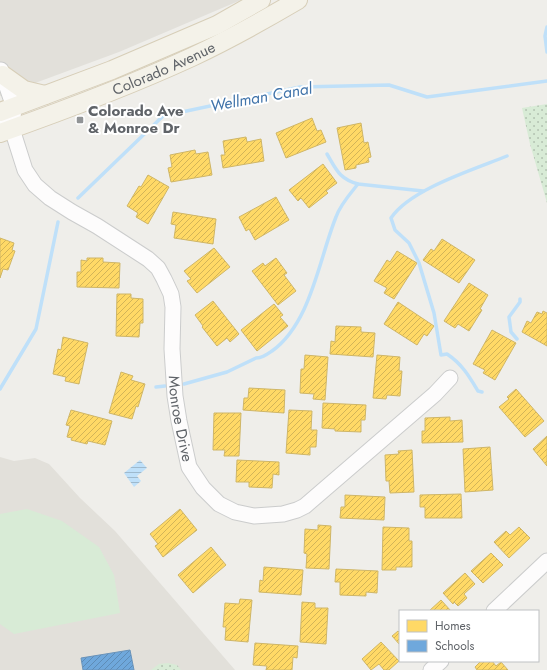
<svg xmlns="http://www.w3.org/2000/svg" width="547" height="670" font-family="Jost,sans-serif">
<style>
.education{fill:#e2e0da}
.grass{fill:#d8ebd6}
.park{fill:url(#park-dots)}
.water{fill:url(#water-rules)}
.homes{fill:url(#homes-hatch);stroke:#cfb667}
.schools{fill:url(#schools-hatch);stroke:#6a93b9}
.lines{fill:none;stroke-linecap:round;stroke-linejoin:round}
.stream{stroke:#bfe0f9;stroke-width:3.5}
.minor-casing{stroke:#cbcccc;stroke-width:17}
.major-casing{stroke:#d7ceb8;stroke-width:20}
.minor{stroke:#fdfcfc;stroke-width:15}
.major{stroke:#f4f2e9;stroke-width:18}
.poi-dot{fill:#919496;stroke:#fff;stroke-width:1.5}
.labels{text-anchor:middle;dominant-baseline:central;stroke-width:4;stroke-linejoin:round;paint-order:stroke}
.street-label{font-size:15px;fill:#5f6368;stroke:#fff}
.poi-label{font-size:15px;font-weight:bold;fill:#5f6368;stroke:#fff;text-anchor:start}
.water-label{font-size:16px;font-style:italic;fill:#4174aa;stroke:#fff}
</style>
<defs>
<pattern id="park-dots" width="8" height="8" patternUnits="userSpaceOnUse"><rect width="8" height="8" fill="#d8ebd6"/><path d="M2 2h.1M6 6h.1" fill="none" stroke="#b2c2b1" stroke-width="1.8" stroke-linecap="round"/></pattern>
<pattern id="water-rules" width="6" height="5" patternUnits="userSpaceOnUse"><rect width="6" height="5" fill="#bfe0f9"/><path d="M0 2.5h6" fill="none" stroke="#9eb9cd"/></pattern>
<pattern id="homes-hatch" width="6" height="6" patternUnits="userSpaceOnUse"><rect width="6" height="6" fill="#ffd966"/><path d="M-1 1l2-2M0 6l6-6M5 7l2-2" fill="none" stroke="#d2b458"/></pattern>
<pattern id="schools-hatch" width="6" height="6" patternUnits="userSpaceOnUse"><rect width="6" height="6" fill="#6fa8dc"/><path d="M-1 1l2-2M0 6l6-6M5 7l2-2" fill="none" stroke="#5e8cb6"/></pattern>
</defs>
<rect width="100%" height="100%" fill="#efeeea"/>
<g class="education">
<path d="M 0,0 L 241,0 L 119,52 L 0,96 Z"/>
<path d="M 0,457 L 14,461 L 35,458 L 49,464 L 80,498 L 115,531 L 235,670 L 0,670 Z"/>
</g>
<path class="grass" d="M 27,509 L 62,521 L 99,547 L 114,575 L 120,613 L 14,634 L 0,624 L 0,514 Z"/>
<g class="park">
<path d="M 547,104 L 547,203 L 530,144 L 522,108 Z"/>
<path d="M 168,663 L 177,665 L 181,670 L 151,670 L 159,664 Z"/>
</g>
<path class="water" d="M 140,460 L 147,468 L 137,476 L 141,481 L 134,487 L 124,473 Z"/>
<g class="homes">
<path d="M 312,118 L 317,131 L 321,130 L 326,142 L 286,158 L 276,133 Z"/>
<path d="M 361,123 L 364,143 L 368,142 L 371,157 L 368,158 L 369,162 L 356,165 L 356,168 L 345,170 L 337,128 Z"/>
<path d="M 246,137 L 247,142 L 261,139 L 264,161 L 223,168 L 221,155 L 225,155 L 223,141 Z"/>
<path d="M 195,150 L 196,154 L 208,152 L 212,175 L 171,182 L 168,168 L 172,167 L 170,155 Z"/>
<path d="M 323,164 L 337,183 L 326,191 L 328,193 L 309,208 L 301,198 L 298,201 L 289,190 Z"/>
<path d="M 148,175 L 169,187 L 148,224 L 136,217 L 138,213 L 127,206 L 139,186 L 141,187 Z"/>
<path d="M 276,197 L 289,220 L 255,240 L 249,229 L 246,231 L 239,217 Z"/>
<path d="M 173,212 L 216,219 L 213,244 L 174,238 L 176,225 L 171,224 Z"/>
<path d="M 0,238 L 14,243 L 12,250 L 15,251 L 8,270 L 3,269 L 0,278 Z"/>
<path d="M 442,239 L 475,260 L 459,283 L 423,260 L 431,249 L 434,251 Z"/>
<path d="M 214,248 L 230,267 L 197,293 L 187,281 L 191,279 L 184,271 Z"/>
<path d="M 397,251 L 417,263 L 394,299 L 384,293 L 387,288 L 374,281 L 387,260 L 390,262 Z"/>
<path d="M 87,258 L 103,258 L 103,262 L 120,263 L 119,288 L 77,287 L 77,272 L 81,272 L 81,260 L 87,261 Z"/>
<path d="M 276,258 L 287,273 L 284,275 L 296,291 L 278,305 L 252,271 L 263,263 L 265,266 Z"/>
<path d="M 469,283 L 488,295 L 480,309 L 482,310 L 469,331 L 458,324 L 455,328 L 444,321 Z"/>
<path d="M 117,294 L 131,294 L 131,298 L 143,299 L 143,323 L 140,323 L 139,337 L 116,336 Z"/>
<path d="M 213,301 L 239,334 L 230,342 L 227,338 L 217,346 L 202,327 L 203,326 L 195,315 Z"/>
<path d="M 398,302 L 434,326 L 427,336 L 424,334 L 417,345 L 384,324 Z"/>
<path d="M 274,304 L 283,315 L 280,317 L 288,326 L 257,351 L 241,330 Z"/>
<path d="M 543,311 L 547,313 L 547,346 L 522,332 L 527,321 L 531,323 L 537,312 L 542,314 Z"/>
<path d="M 336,326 L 361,327 L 361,332 L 375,333 L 373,357 L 330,354 L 331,341 L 335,342 Z"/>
<path d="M 492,330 L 516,343 L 495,380 L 483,373 L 485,370 L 473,364 Z"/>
<path d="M 63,337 L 88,343 L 79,384 L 65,381 L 66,377 L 53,374 L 58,349 L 61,350 Z"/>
<path d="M 305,355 L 328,357 L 325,400 L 313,399 L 314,394 L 300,393 L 301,369 L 304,369 Z"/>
<path d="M 377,355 L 400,357 L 399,371 L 402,371 L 400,396 L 387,395 L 386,399 L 373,398 Z"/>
<path d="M 121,372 L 133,376 L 131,380 L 145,384 L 138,407 L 136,406 L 132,419 L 109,413 Z"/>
<path d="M 249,388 L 285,390 L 284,413 L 243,410 L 244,398 L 248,398 Z"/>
<path d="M 516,389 L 544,421 L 525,437 L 499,407 L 509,399 L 507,397 Z"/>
<path d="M 323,403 L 366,405 L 365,420 L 361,420 L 361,432 L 335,431 L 335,429 L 322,428 Z"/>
<path d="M 71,410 L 112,421 L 105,445 L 88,441 L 87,444 L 71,440 L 72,438 L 67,437 L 70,426 L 66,425 Z"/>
<path d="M 289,410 L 312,411 L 311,430 L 317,430 L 316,447 L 310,447 L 310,455 L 286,453 Z"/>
<path d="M 214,413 L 241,413 L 239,456 L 224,456 L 225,450 L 213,450 Z"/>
<path d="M 450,417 L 450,421 L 462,420 L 463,442 L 422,443 L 422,431 L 425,431 L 425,418 Z"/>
<path d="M 547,436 L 547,466 L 533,449 Z"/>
<path d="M 490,447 L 493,490 L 465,492 L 463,449 Z"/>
<path d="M 412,450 L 414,492 L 390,493 L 389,481 L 386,481 L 385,455 L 399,454 L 398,451 Z"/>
<path d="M 237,460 L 279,462 L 279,475 L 273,474 L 272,488 L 249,487 L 249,482 L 236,482 Z"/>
<path d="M 461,494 L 462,518 L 425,518 L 425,507 L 420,507 L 420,495 Z"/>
<path d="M 345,495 L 385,497 L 384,520 L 340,518 L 341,507 L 345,507 Z"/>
<path d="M 180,509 L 197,530 L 163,557 L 155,546 L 158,544 L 150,534 Z"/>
<path d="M 318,525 L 331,526 L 329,569 L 306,568 L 307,554 L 304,553 L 305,529 L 318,530 Z"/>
<path d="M 383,527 L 409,528 L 409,541 L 412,541 L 412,567 L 396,567 L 396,570 L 382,570 Z"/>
<path d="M 519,527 L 530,538 L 509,558 L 494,542 L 506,531 L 510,535 Z"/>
<path d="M 211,547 L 226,565 L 193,593 L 178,575 Z"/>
<path d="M 491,553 L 503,565 L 483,583 L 471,571 Z"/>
<path d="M 264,567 L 303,570 L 301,595 L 259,592 L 260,580 L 263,581 Z"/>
<path d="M 336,569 L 378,571 L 377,593 L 366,592 L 366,596 L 340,595 L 340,582 L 335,582 Z"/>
<path d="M 465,573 L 475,584 L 464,594 L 467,598 L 458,606 L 454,602 L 453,604 L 443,593 Z"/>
<path d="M 240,599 L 252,600 L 248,642 L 225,640 L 226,627 L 223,627 L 225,603 L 239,604 Z"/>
<path d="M 441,600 L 451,611 L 429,611 Z"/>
<path d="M 302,602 L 315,603 L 315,608 L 328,608 L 326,644 L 300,642 Z"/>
<path d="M 398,631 L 400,633 L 400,645 L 392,636 Z"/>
<path d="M 381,642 L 399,661 L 389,670 L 384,670 L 379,664 L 371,670 L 362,659 Z"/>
<path d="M 255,643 L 298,646 L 297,658 L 293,657 L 292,670 L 266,670 L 267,666 L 253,665 Z"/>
<path d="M 481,661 L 492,661 L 496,666 L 501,662 L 508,670 L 477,670 L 475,667 Z"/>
</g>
<path class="schools" d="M 130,650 L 134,670 L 83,670 L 81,658 Z"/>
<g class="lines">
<g class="stream">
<path d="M 547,27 L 545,36 L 547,52"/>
<path d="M 327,154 C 336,169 339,179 358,184 L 423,191"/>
<path d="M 78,198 L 163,116 L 300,87 L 389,85 L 427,97 L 547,81"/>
<path d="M 517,339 L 511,332 L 509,317 L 520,302 L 520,299"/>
<path d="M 184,384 L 227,372 L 256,358 C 262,358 266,355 272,351 C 311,323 319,259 336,217 C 340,205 350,194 358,184"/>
<path d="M 156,387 L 165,386"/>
<path d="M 0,389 L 36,329 L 58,222"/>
<path d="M 482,392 L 478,391 C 469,376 462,364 447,354 L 441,355 L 434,313 L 419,263 L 409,243 L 395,230 L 391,218 C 410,189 475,169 507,156"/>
</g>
<defs>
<g id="minor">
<path d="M 1,70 L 14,107 L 13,118"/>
<path id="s1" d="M 0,119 L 12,129 L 25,170 L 35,185 L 50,198 L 72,212 L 97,226 L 148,259 L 158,268 L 164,279 L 171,294 L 173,307 L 172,349 L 175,396 L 179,421 L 189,467 L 203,488 L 219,504 L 235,512 L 254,516 L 283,514 L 297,510 L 305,506 L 435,394 L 450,378"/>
<path d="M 494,611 L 547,561"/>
<path d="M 431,670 L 441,661"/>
</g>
<g id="major">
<path d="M 3,75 L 24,90 L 45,95"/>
<path d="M 0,112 L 112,70 L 217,25 L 261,0"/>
<path id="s2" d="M 0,133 C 65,110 129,86 192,57 C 228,40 264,20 298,0"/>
</g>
</defs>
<use href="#minor" class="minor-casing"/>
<use href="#major" class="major-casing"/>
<use href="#minor" class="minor"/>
<use href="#major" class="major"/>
</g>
<rect class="poi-dot" x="76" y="116" width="8" height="8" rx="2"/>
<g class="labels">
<g class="street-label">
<text stroke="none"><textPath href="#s2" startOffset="176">Colorado Avenue</textPath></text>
<text stroke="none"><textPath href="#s1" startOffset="380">Monroe Drive</textPath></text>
</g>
<g class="poi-label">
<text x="88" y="111">Colorado Ave<tspan x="88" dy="17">&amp; Monroe Dr</tspan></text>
</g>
<g class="water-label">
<text transform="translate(261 97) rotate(-10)">Wellman Canal</text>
</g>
</g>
<rect x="399" y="610" width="140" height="52" fill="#ffffff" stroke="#bfc1c3"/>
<rect x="407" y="620" width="20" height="12" fill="#ffd966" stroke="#bfc1c3"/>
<text x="435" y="630" font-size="12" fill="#5f6368">Homes</text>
<rect x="407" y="640" width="20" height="12" fill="#6fa8dc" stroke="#bfc1c3"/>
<text x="435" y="650" font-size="12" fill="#5f6368">Schools</text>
</svg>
